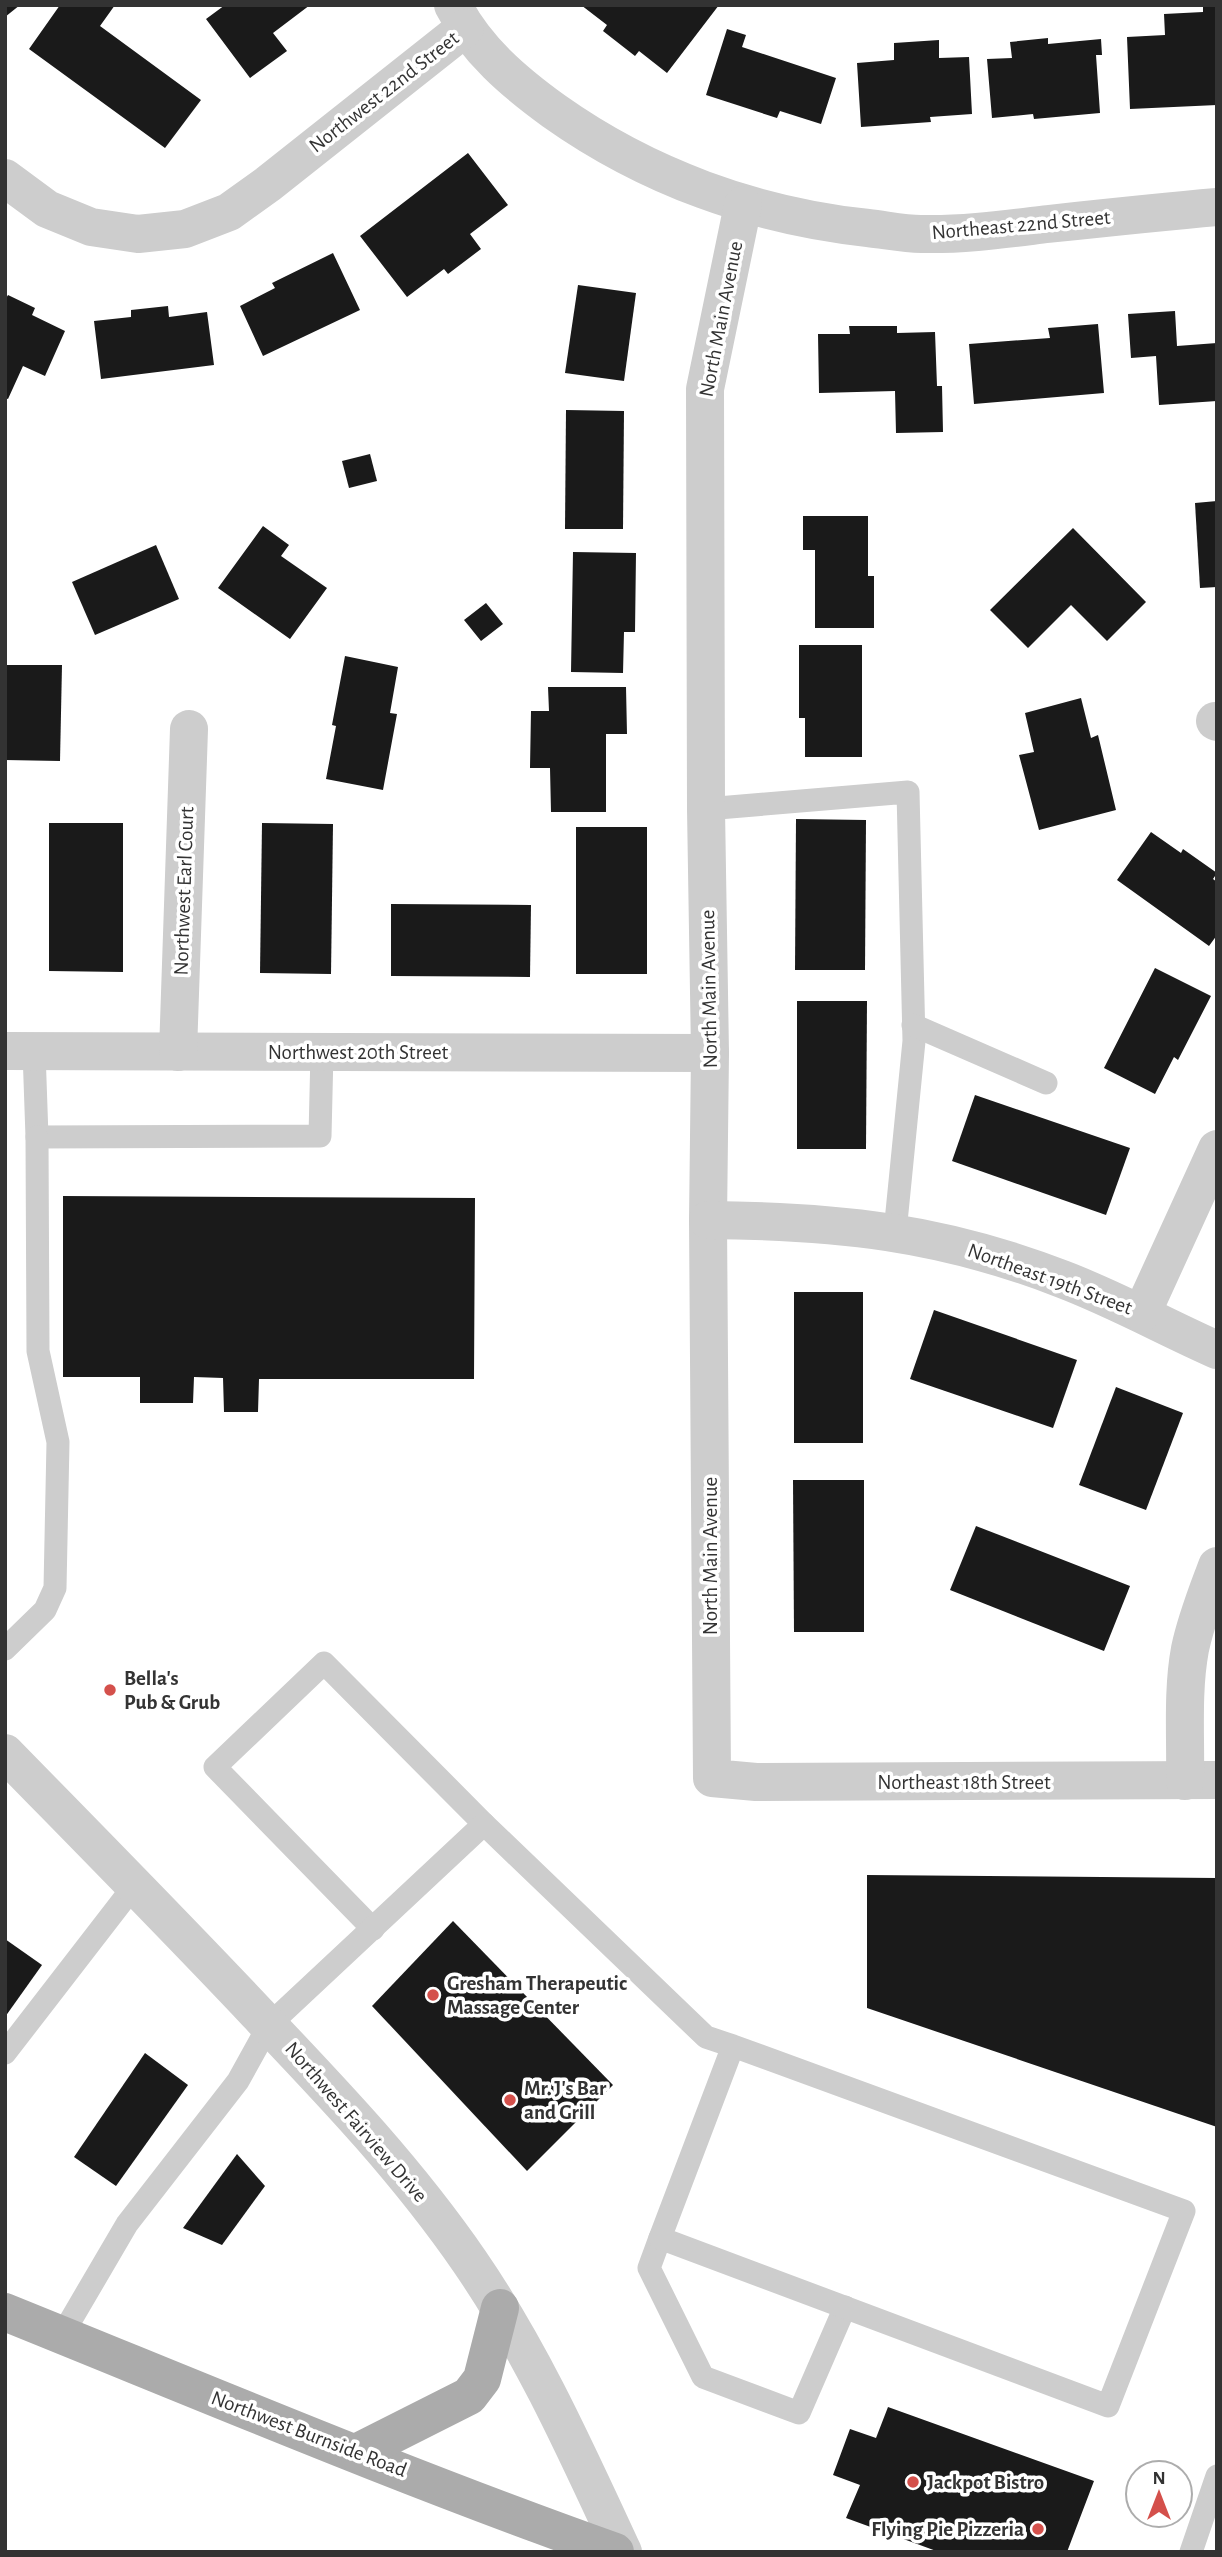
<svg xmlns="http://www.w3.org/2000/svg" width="1222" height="2557" font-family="'Alegreya Sans',sans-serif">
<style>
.building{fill:#1a1a1a}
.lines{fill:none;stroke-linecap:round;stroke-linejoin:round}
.service{stroke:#cdcdcd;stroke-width:23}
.minor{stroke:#cdcdcd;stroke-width:38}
.tertiary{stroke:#cdcdcd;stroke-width:38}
.primary{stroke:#ababab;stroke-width:38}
.poi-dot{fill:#d4504b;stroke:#fff;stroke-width:2.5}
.labels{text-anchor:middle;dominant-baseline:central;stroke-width:7;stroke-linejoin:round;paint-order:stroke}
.street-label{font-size:21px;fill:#333;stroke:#fff}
.poi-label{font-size:21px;font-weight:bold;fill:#333;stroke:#fff;text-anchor:start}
</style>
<rect width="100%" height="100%" fill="#fff"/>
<g class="building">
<path d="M 5,5 L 20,5 L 5,17 Z"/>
<path d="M 60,5 L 115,5 L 100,26 L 201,100 L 165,148 L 29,49 Z"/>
<path d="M 225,5 L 310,5 L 273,33 L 287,51 L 250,78 L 206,19 Z"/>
<path d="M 581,5 L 719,5 L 667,73 L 639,51 L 635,56 L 603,31 L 607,25 Z"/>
<path d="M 1203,5 L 1217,5 L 1217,105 L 1130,109 L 1127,37 L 1165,35 L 1164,14 L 1203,12 Z"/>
<path d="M 727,29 L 746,35 L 742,47 L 836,78 L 821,124 L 780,111 L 777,118 L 706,95 Z"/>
<path d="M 1048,38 L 1048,44 L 1101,39 L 1102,55 L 1096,55 L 1100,113 L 1034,119 L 1033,114 L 992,118 L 987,59 L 1012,58 L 1010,42 Z"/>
<path d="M 939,40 L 939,58 L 969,57 L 972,114 L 930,117 L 931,122 L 861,127 L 857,63 L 894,60 L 894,43 Z"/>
<path d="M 468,153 L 508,205 L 470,234 L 481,249 L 448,274 L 444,269 L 407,297 L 360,236 Z"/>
<path d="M 333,253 L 360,310 L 263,356 L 240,306 L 275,288 L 272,283 Z"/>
<path d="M 578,285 L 636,293 L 624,381 L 565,373 Z"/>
<path d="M 8,295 L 35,308 L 32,315 L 65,331 L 45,376 L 23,366 L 8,399 L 5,398 L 5,300 Z"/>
<path d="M 168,306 L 169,317 L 207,312 L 214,365 L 101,379 L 94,321 L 131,317 L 131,310 Z"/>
<path d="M 1175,311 L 1177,346 L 1217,343 L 1217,401 L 1159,405 L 1156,356 L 1131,358 L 1128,314 Z"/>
<path d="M 1098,324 L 1104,393 L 974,404 L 969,344 L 1050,338 L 1048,328 Z"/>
<path d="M 849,326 L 897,326 L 897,333 L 935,332 L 937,386 L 942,386 L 943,432 L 896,433 L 895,391 L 819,393 L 818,334 L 850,334 Z"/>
<path d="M 566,410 L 624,411 L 623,529 L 565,529 Z"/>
<path d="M 370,454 L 377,481 L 349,488 L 342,461 Z"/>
<path d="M 1217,501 L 1217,587 L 1200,588 L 1195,503 Z"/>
<path d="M 803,516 L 868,516 L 868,576 L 874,576 L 874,628 L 815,628 L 815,550 L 803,550 Z"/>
<path d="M 263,526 L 289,545 L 281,556 L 327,588 L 290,639 L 218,588 Z"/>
<path d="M 1073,528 L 1146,602 L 1107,641 L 1071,605 L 1028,648 L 990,610 Z"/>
<path d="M 156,545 L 179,599 L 95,635 L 72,582 Z"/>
<path d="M 573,552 L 636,553 L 635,632 L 624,632 L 623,673 L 571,672 Z"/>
<path d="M 486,603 L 503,624 L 481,641 L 464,620 Z"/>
<path d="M 799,645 L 862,645 L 862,757 L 805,757 L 805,718 L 799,718 Z"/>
<path d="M 345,656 L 398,667 L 390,713 L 397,714 L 383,790 L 326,779 L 336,726 L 332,725 Z"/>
<path d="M 6,665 L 62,665 L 60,761 L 5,760 Z"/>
<path d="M 548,687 L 626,687 L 627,734 L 606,734 L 606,812 L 551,812 L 550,768 L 530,768 L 531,711 L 549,711 Z"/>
<path d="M 1081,698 L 1091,738 L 1098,735 L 1116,810 L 1039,830 L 1019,755 L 1034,752 L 1025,713 Z"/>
<path d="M 796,819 L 866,820 L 865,970 L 795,970 Z"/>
<path d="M 49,823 L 123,823 L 123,972 L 49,971 Z"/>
<path d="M 262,823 L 333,824 L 331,974 L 260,973 Z"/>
<rect x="576" y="827" width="71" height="147"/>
<path d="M 1151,832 L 1181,853 L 1183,849 L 1217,873 L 1213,879 L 1217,882 L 1217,935 L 1209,946 L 1117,880 Z"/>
<path d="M 391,904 L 531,905 L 530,977 L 391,976 Z"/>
<path d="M 1155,968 L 1211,996 L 1178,1060 L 1174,1057 L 1155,1094 L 1104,1068 Z"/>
<path d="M 797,1001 L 867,1001 L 866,1149 L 797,1149 Z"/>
<path d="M 975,1095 L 1130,1148 L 1106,1215 L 952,1161 Z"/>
<path d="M 63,1196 L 475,1198 L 474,1379 L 259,1379 L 258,1412 L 224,1412 L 223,1378 L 194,1377 L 193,1403 L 140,1403 L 140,1377 L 63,1377 Z"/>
<rect x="794" y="1292" width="69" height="151"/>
<path d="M 934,1310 L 1077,1360 L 1053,1428 L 910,1379 Z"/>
<path d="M 1116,1387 L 1183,1413 L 1146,1510 L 1079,1485 Z"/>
<path d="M 793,1480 L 864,1480 L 864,1632 L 794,1632 Z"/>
<path d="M 976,1526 L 1130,1586 L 1104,1651 L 950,1590 Z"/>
<path d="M 867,1875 L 1217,1878 L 1217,2127 L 867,2008 Z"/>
<path d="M 453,1921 L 613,2085 L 527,2171 L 372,2006 Z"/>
<path d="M 5,1939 L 42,1965 L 5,2017 Z"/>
<path d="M 145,2053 L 188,2085 L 116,2186 L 74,2157 Z"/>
<path d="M 237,2154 L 265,2186 L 222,2245 L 183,2228 Z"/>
<path d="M 888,2407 L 1094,2481 L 1067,2552 L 939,2552 L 846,2518 L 860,2485 L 833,2475 L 850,2429 L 876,2438 Z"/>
</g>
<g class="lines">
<g class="service">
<path d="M 706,809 L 908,792 L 914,1041 L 895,1232"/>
<path d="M 913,1025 L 1046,1083"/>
<path d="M 34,1051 L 37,1137 L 320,1136 L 322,1052"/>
<path d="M 5,1649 L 45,1610 L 55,1588 L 58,1442 L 38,1351 L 37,1137"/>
<path d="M 373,1929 L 215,1767 L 324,1663 L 484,1824"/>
<path d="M 5,2053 L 134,1886"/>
<path d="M 660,2238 L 649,2268 L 703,2377 L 799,2413 L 845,2307"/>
<path d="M 62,2335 L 127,2224 L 238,2081 L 269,2025 L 484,1824 L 706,2037 L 733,2046 L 1184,2211 L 1108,2406 L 660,2238 L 733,2046"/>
<path d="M 1191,2552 L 1217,2476"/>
</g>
<g class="minor">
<path d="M 453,5 C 476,50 514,82 554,111 C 647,177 755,216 868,228 C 886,230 904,234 921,234 C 964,235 1006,229 1048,224 C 1104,218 1160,212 1217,207"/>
<path d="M 5,178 L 47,209 L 91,227 L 138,234 L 185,229 L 229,212 L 268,184 L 465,28"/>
<path d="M 743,205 L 705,389 L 706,809 L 710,1053 L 708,1220 L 712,1778 L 756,1782 L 1217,1780"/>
<path d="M 1215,721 L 1217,722"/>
<path d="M 5,1051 L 710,1053"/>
<path d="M 178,1052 L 189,729"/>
<path d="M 708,1220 C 837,1221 941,1232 1062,1279 C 1115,1299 1165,1327 1217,1350"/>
<path d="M 1142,1313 L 1217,1149"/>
<path d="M 1185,1781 C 1186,1738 1182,1692 1190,1649 C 1196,1620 1207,1593 1217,1566"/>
</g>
<path class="tertiary" d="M 5,1753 C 89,1839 174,1925 256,2012 C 333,2093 406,2169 470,2262 C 532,2352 577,2453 623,2552"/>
<g class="primary">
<path d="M 5,2312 C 208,2394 409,2479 615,2552"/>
<path d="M 356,2453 L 469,2396 L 482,2379 L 500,2308"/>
</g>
</g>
<g class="poi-dot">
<circle cx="110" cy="1690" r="7"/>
<circle cx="433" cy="1995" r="7"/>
<circle cx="510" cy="2100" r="7"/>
<circle cx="913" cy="2482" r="7"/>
<circle cx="1038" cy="2529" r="7"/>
</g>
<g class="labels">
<g class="street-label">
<text transform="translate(384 92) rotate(-38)">Northwest 22nd Street</text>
<text transform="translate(1021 225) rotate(-5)">Northeast 22nd Street</text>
<text transform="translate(721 319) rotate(-79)">North Main Avenue</text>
<text transform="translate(184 891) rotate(-88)">Northwest Earl Court</text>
<text transform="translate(709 989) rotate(-91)">North Main Avenue</text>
<text x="358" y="1052">Northwest 20th Street</text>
<text transform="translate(1050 1279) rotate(20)">Northeast 19th Street</text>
<text transform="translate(710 1556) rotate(-90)">North Main Avenue</text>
<text x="964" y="1782">Northeast 18th Street</text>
<text transform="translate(356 2122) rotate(49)">Northwest Fairview Drive</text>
<text transform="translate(309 2434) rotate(21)">Northwest Burnside Road</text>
</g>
<g class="poi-label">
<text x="124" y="1678">Bella's<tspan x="124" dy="24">Pub &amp; Grub</tspan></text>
<text x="447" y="1983">Gresham Therapeutic<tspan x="447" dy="24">Massage Center</tspan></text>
<text x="524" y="2088">Mr. J's Bar<tspan x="524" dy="24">and Grill</tspan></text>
<text x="927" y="2482">Jackpot Bistro</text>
<text x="1024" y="2529" text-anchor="end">Flying Pie Pizzeria</text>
</g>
</g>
<rect width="1222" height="2557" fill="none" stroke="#333333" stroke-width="14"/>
<g transform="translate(1159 2494)"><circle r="33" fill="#ffffff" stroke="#adadad" stroke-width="2"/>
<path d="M0-5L12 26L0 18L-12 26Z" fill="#d4504b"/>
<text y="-10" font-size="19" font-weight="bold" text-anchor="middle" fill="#333333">N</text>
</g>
</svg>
